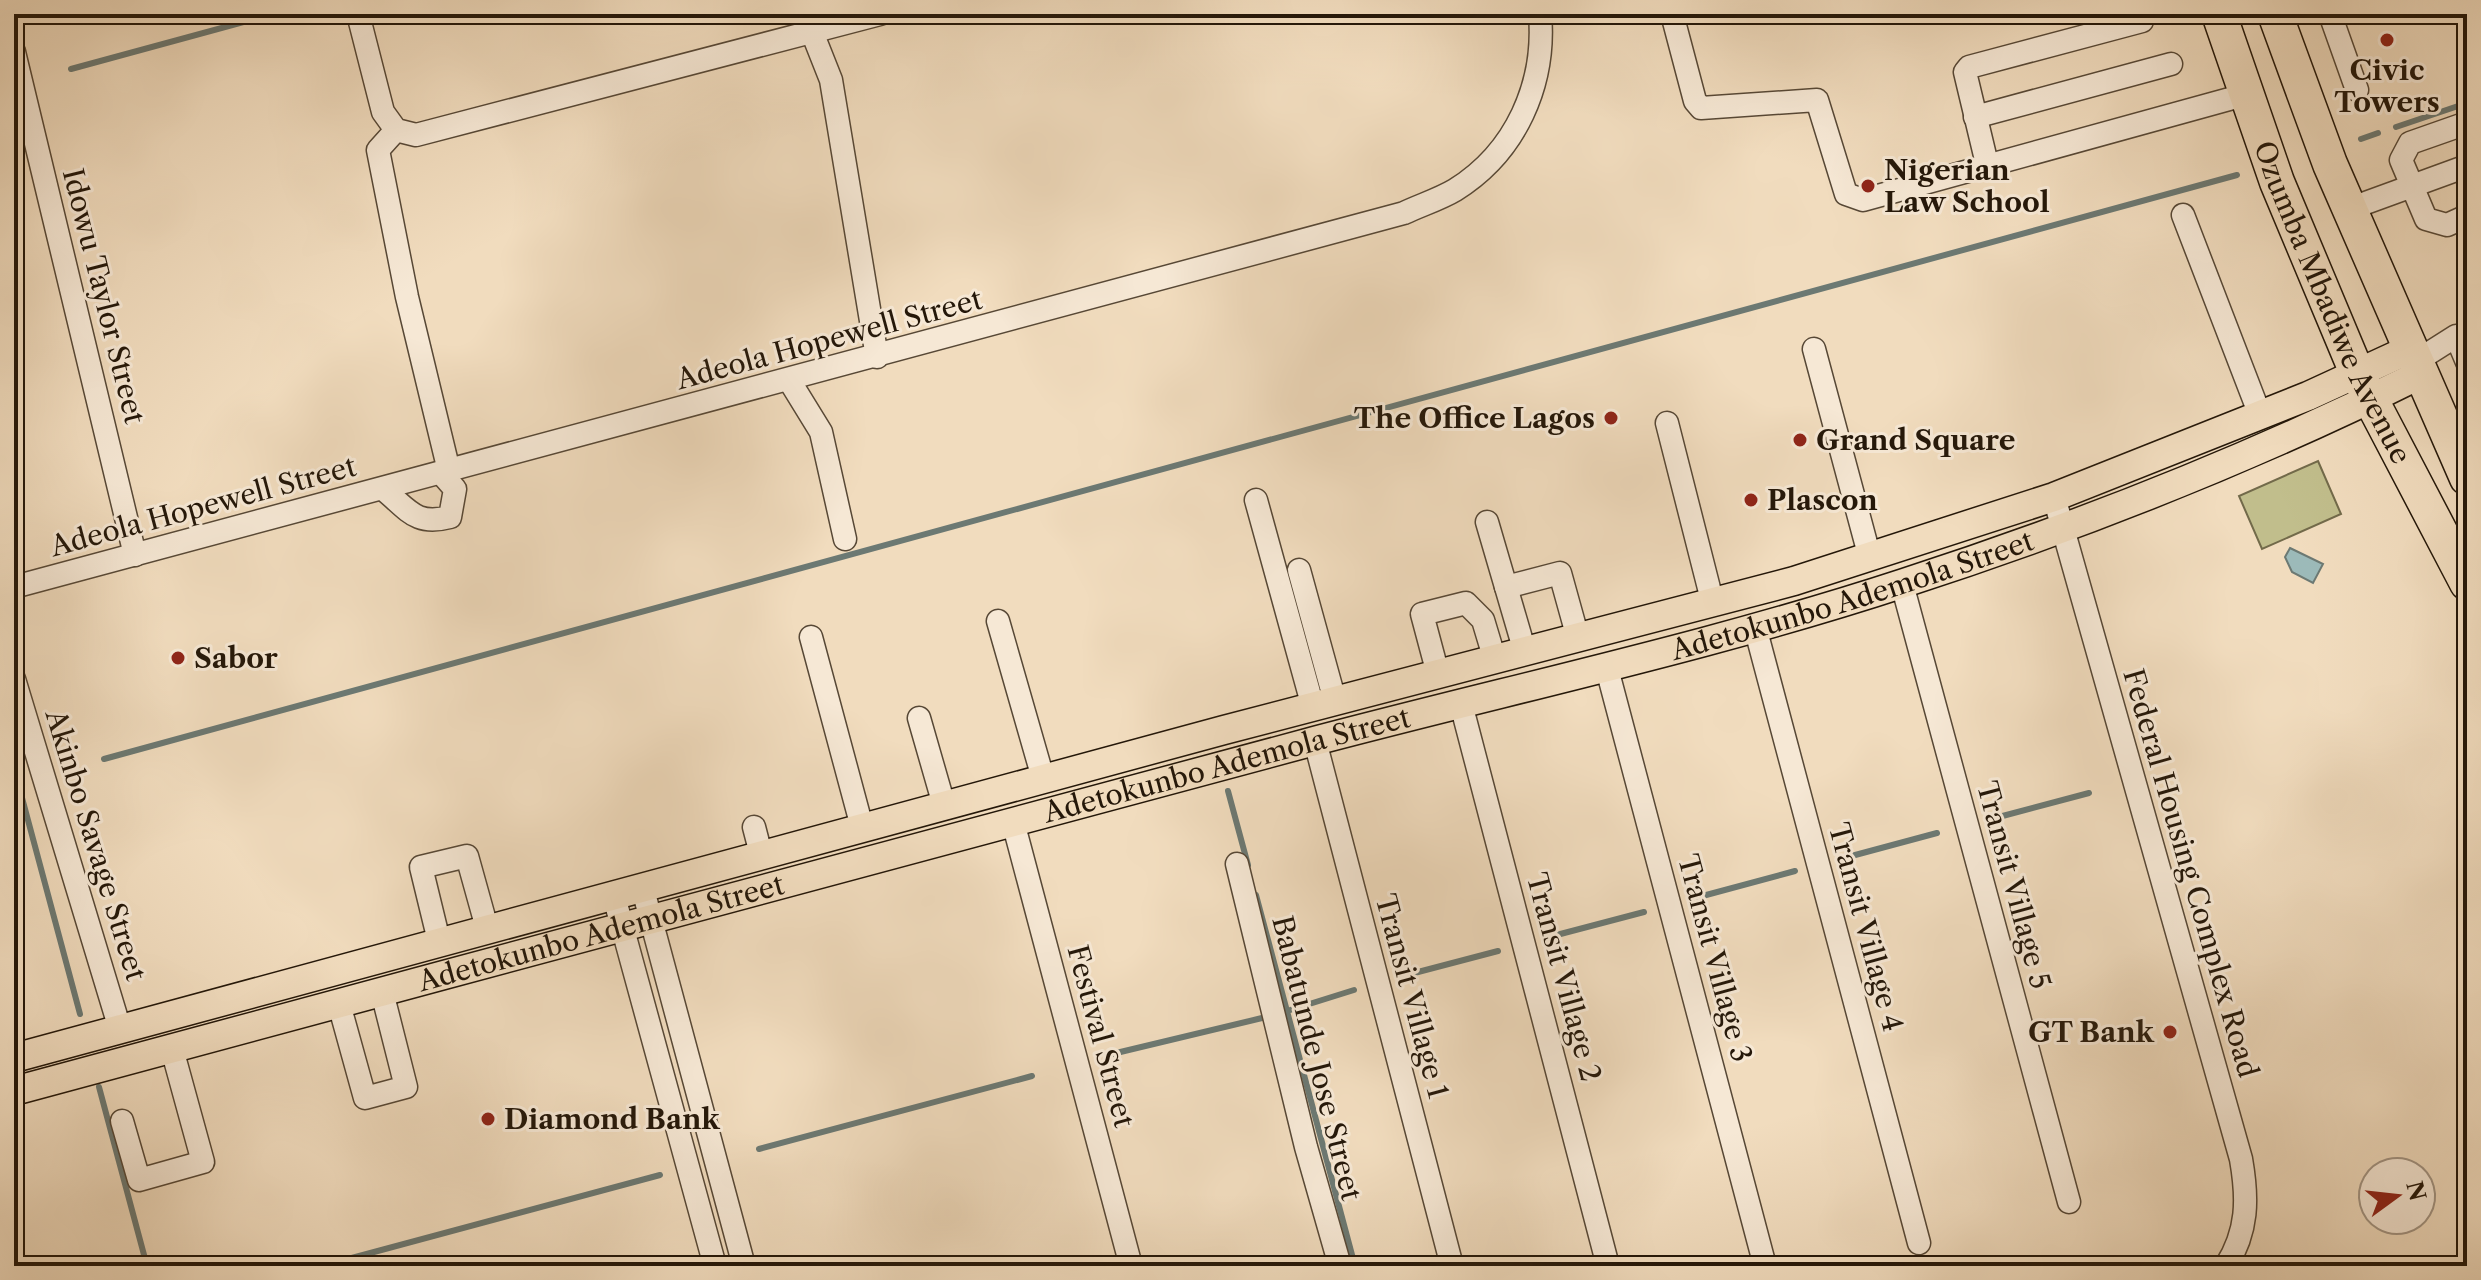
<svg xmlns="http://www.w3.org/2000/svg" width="2481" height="1280" font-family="'Libre Caslon Text',serif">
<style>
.green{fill:#c1be8c;stroke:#726a4a;stroke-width:2}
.water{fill:#9cbab9;stroke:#6c7973;stroke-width:2}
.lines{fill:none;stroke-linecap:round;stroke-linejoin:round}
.stream{stroke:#6c7973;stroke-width:6}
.minor-casing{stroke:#574836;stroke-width:25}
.major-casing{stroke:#241709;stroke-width:31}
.highway-casing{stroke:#241709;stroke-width:37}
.minor{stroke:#f6e8d5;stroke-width:22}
.major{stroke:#f1dcbe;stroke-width:28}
.highway{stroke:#f1dcbe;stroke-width:34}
.poi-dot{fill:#8f2418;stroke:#f6e8d5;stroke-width:3}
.labels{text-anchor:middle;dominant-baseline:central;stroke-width:6;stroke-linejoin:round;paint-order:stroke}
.poi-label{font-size:28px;font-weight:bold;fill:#241709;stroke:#f6e8d5;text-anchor:start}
.street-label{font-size:28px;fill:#241709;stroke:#f6e8d5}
</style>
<rect width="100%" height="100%" fill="#f1dcbe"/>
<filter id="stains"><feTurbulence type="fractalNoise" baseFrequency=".0025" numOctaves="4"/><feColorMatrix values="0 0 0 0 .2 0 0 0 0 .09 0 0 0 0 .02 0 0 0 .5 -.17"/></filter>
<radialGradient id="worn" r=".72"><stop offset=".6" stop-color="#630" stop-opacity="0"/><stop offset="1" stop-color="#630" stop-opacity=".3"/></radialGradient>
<path class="green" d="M 2318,461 L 2341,514 L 2262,549 L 2239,496 Z"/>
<path class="water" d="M 2290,548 L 2323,564 L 2313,583 L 2292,572 L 2285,557 Z"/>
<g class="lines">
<g class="stream">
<path d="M 71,69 L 273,14"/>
<path d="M 2396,127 L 2467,103"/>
<path d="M 2361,139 L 2378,133"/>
<path d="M 104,759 L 2237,175"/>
<path d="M 14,768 L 80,1014"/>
<path d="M 1228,791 L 1248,865"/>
<path d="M 1995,818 L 2089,793"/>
<path d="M 1844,858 L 1937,833"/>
<path d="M 1256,895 L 1355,1266"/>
<path d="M 1695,898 L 1795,871"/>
<path d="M 1549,937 L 1644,912"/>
<path d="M 1399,977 L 1498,951"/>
<path d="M 1287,1011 L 1354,990"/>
<path d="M 1112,1054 L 1262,1018"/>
<path d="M 99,1087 L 147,1266"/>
<path d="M 759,1149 L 1032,1076"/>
<path d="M 322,1266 L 660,1175"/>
</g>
<defs>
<g id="minor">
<path d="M 358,14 L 383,112 L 396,130 L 416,135 L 880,14"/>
<path d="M 1672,14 L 1695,101 L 1701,108 L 1817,100 L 1846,194 L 1863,200 L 2244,95"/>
<path d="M 2330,14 L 2357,90"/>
<path d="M 812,32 L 831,80 L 877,357"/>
<path d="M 14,52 L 135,555"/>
<path d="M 1975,117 L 2171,64"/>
<path d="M 2467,123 L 2410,143 L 2401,160 L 2426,219 L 2447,225 L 2467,216"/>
<path d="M 396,130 L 378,150 L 407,297 L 449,471"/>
<path d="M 1987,164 L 1965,72 L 1969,67 L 2142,21"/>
<path d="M 2349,209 L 2467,166"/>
<path d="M 2183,215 L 2260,415"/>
<path d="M 1814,349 L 1870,558"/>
<path d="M 2415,362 L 2456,336 L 2467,362"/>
<path d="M 789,380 L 821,432 L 845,539"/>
<path d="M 1667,423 L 1713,604"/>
<path d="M 383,489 C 409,510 415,526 450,517 L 455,489 L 441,473"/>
<path d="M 2054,497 L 2241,1159 C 2248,1199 2248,1231 2226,1266"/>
<path d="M 1256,500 L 1313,707"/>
<path d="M 1487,522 L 1506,587 L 1560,573 L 1578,638"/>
<path d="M 1299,570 L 1335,701"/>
<path d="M 1902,584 L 2069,1202"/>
<path d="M 14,587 L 1404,213 C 1421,205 1440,199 1455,190 C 1516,152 1546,84 1540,14"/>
<path d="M 1506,587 L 1525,652"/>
<path d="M 998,621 L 1043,778"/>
<path d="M 1755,627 L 1919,1243"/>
<path d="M 811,637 L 862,827"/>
<path d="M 1606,665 L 1765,1266"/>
<path d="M 1438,674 L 1422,614 L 1466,603 L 1483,620 L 1495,660"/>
<path d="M 14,679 L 120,1029"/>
<path d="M 1461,704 L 1608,1266"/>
<path d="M 919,718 L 944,805"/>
<path d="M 1315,741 L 1452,1266"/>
<path d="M 1013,822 L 1131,1266"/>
<path d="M 754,827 L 761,854"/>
<path d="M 1237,864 L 1306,1147 L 1340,1266"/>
<path d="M 642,886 L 744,1266"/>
<path d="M 613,893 L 715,1266"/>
<path d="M 439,941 L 421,867 L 467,856 L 487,928"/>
<path d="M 339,1004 L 365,1098 L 406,1087 L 382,992"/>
<path d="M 122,1121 L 139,1180 L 203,1162 L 172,1049"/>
</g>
<g id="major">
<path d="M 14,1058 L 1224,730 L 1794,581 L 2054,497 L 2308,396 L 2408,350"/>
<path id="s1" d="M 14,1091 C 445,975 875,858 1307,743 C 1506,690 1709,647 1904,583 C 2080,526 2254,457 2419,375"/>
</g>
<g id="highway">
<path id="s2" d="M 2219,14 L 2277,182 L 2357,373 L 2467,583"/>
<path d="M 2275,14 L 2330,164 L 2467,478"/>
</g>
</defs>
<use href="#minor" class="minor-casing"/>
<use href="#major" class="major-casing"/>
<use href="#highway" class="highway-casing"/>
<use href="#minor" class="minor"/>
<use href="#major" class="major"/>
<use href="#highway" class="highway"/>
</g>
<g class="poi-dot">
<circle cx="2387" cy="40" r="8"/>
<circle cx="1868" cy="186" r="8"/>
<circle cx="1611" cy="418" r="8"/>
<circle cx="1800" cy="440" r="8"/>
<circle cx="1751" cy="500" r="8"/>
<circle cx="178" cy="658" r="8"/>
<circle cx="2170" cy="1032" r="8"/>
<circle cx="488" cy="1119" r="8"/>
</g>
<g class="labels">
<g class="poi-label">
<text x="2387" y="70" text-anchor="middle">Civic<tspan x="2387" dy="32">Towers</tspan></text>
<text x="1884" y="170">Nigerian<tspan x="1884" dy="32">Law School</tspan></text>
<text x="1595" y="418" text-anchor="end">The Office Lagos</text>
<text x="1816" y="440">Grand Square</text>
<text x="1767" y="500">Plascon</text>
<text x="194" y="658">Sabor</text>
<text x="2154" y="1032" text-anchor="end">GT Bank</text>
<text x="504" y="1119">Diamond Bank</text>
</g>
<g class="street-label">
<text transform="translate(104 296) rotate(76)">Idowu Taylor Street</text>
<text stroke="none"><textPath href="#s2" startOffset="310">Ozumba Mbadiwe Avenue</textPath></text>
<text transform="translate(829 339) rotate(-15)">Adeola Hopewell Street</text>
<text transform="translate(203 506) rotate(-15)">Adeola Hopewell Street</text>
<text stroke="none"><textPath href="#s1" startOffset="1904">Adetokunbo Ademola Street</textPath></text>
<text stroke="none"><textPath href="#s1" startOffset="1256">Adetokunbo Ademola Street</textPath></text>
<text transform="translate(96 845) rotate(73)">Akinbo Savage Street</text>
<text transform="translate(2191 873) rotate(74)">Federal Housing Complex Road</text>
<text transform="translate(2014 885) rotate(75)">Transit Village 5</text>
<text transform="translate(1866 927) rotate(75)">Transit Village 4</text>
<text stroke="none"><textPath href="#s1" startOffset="608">Adetokunbo Ademola Street</textPath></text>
<text transform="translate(1715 958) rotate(75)">Transit Village 3</text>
<text transform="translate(1564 977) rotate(75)">Transit Village 2</text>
<text transform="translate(1412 996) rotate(75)">Transit Village 1</text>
<text transform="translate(1101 1036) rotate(75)">Festival Street</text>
<text transform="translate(1317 1058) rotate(76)">Babatunde Jose Street</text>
</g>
</g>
<rect width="2481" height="1280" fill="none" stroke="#f1dcbe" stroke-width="48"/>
<rect x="16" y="16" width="2449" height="1248" fill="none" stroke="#241709" stroke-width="4"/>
<rect x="24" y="24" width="2433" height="1232" fill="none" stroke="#241709" stroke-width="2"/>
<g transform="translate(2397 1196) rotate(75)"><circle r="38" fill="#f6e8d5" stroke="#a29483" stroke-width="2"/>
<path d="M0-6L14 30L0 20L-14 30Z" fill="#8f2418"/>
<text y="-12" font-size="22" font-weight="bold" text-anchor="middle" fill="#241709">N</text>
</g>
<rect width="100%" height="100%" filter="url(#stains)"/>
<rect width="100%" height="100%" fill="url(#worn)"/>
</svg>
